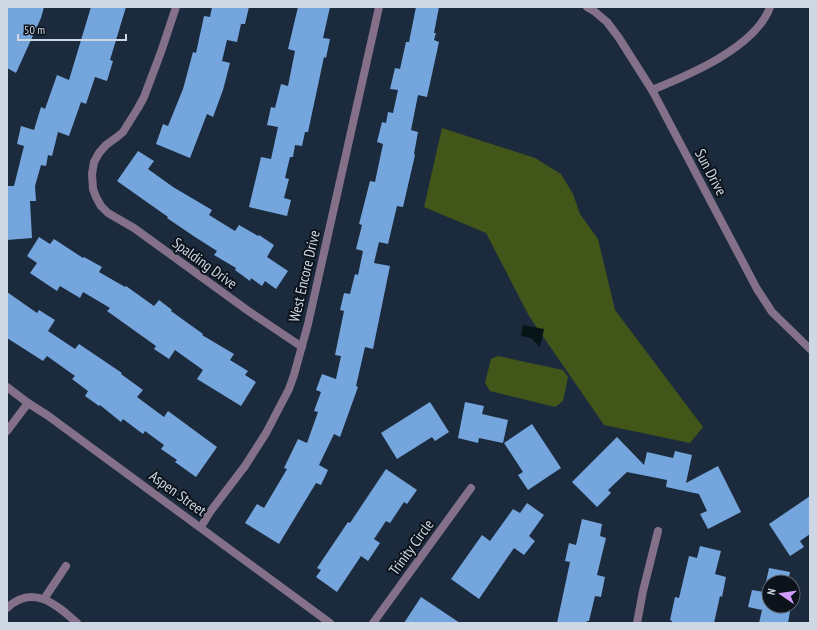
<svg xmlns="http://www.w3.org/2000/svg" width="817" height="630" font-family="'PT Sans Narrow',sans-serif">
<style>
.green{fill:#415618}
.water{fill:#071516}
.building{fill:#75a5dd}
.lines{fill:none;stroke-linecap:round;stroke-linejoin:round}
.service{stroke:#847089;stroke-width:8}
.minor{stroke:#847089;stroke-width:8}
.labels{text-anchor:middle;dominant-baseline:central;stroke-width:4;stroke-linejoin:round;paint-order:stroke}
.street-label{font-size:15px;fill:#ced8e4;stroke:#0c131b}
</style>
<rect width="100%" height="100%" fill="#1b2b3d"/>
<g class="green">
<path d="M 442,128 L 535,158 L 561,174 L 573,194 L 580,214 L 598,239 L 615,310 L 703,427 L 690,443 L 604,425 L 529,316 L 486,233 L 424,207 Z"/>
<path d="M 498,356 L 563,370 L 568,377 L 563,401 L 555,407 L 490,391 L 485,383 L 491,359 Z"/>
</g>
<path class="water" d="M 523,325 L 544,329 L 540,347 L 531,338 L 521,336 Z"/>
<g class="building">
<path d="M 7,7 L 44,7 L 41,18 L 16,73 L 7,68 Z"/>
<path d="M 91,7 L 126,7 L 110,60 L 113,61 L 107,81 L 95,77 L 86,104 L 81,102 L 69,136 L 58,132 L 52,156 L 48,155 L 46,166 L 41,165 L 35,186 L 36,201 L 30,201 L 32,238 L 7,240 L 7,186 L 14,186 L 24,146 L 17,144 L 21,126 L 34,130 L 41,107 L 45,109 L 57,75 L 69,80 Z"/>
<path d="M 212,7 L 249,7 L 245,24 L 241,24 L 237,42 L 227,40 L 222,61 L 230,63 L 223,90 L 213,117 L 207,114 L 190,158 L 156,144 L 163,124 L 168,126 L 183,89 L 193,52 L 196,53 L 204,16 L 210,17 Z"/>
<path d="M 298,7 L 330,7 L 323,38 L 330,39 L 326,58 L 324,57 L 308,132 L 305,132 L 302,146 L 295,145 L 293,157 L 290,157 L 285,178 L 289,179 L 284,198 L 291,200 L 287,216 L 249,207 L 261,157 L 271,159 L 278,127 L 267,125 L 271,107 L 275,108 L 281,84 L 288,86 L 295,51 L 288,49 Z"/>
<path d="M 416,7 L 439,7 L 434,33 L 436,33 L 434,40 L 439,42 L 427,97 L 418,95 L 411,130 L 418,132 L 414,154 L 415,155 L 403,207 L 397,206 L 388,244 L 379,242 L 374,263 L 390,266 L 373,349 L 365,347 L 356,386 L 358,387 L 340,437 L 334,434 L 319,465 L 328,470 L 321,485 L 316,483 L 279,544 L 245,523 L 257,504 L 264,508 L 287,469 L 284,468 L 298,439 L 307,443 L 318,412 L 314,411 L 321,392 L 316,390 L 322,374 L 336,379 L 341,356 L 335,355 L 344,311 L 340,310 L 344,293 L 350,294 L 355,274 L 358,275 L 363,251 L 356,249 L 362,225 L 359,224 L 370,181 L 375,182 L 383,144 L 377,142 L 382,122 L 386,123 L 388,112 L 393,113 L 398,90 L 390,89 L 395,68 L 400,69 L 406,42 L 409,42 Z"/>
<path d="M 138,151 L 154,161 L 148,169 L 173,187 L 212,210 L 209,215 L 235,231 L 239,225 L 258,236 L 259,235 L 274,245 L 267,257 L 288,271 L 276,289 L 265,281 L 262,286 L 251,278 L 250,281 L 235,270 L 236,268 L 214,255 L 217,251 L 195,237 L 167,218 L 168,217 L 117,181 Z"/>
<path d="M 39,237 L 50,244 L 54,239 L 83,258 L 84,257 L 102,267 L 99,272 L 125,287 L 126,286 L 154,306 L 159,300 L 172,310 L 171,311 L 203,334 L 202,335 L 234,354 L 230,360 L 248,371 L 245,375 L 256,382 L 241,406 L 197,379 L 203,370 L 175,350 L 169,359 L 154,349 L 156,346 L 107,311 L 110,308 L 83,292 L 80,298 L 60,286 L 57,291 L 30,273 L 37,263 L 27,256 Z"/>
<path d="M 7,292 L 37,313 L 39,310 L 55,320 L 48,331 L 75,349 L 79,344 L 122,373 L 121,374 L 143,390 L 137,397 L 164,417 L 168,411 L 217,447 L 196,477 L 175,462 L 177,460 L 161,449 L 164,445 L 145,431 L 143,434 L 123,419 L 121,422 L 100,405 L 99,406 L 85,396 L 88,391 L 72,379 L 75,376 L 47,356 L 43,361 L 7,338 Z"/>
<path d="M 430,402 L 449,432 L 435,441 L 432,437 L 397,459 L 381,433 Z"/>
<path d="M 465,402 L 484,406 L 482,414 L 508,420 L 503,443 L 479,438 L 478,443 L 458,438 Z"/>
<path d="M 532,424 L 561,468 L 528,490 L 518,475 L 523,472 L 504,443 Z"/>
<path d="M 617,437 L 644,465 L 647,452 L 673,458 L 675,451 L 692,455 L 686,483 L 718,466 L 741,512 L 708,529 L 700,514 L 707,511 L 699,494 L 666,487 L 667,480 L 627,472 L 608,490 L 611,493 L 597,507 L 572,482 Z"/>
<path d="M 386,469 L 417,490 L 407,504 L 404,502 L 390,523 L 386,521 L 374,539 L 380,543 L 368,561 L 361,556 L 337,592 L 316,577 L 321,570 L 317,568 L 348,522 L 350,523 Z"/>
<path d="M 810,496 L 810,534 L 800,541 L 804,547 L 790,556 L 769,524 Z"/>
<path d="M 527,503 L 544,515 L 529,536 L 535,541 L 524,555 L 514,548 L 479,599 L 451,579 L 482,535 L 490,541 L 513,509 L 520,513 Z"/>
<path d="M 582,519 L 602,524 L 600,536 L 606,538 L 597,575 L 605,577 L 601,597 L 595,596 L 589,621 L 587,621 L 586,623 L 557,623 L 570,562 L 565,561 L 569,543 L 576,545 Z"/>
<path d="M 700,546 L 721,551 L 715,574 L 726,577 L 722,597 L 720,596 L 714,623 L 672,623 L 672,621 L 670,620 L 675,597 L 679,598 L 689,556 L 697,558 Z"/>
<path d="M 769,568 L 790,572 L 788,582 L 766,582 Z"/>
<path d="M 752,590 L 769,593 L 769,606 L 791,606 L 788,623 L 759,623 L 762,610 L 748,607 Z"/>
<path d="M 421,597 L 460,623 L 404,623 Z"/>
</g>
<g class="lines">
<g class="service">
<path d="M 44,599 L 66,566"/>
<path d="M 7,608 C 33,584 56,604 77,623"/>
</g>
<g class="minor">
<path d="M 176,7 L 161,52 L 144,97 L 138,108 L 123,132 L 117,137 L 106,145 L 99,153 L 94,162 L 92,174 L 93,189 L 96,197 L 101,206 L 108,213 L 134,228 L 247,310 L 302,347"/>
<path d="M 587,7 L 594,11 L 607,22 L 619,38 L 652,90 L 757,289 L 772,312 L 810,349"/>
<path d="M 652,90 C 689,75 756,47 770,7"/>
<path d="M 7,387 L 28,403 L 47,415 L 330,623"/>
<path d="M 7,431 L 28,403"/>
<path d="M 201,527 L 210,512 L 245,466 L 266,433 L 289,389 L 294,375 L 308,324 L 379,7"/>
<path d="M 373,623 L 471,488"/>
<path d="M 637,623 L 643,591 L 658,531"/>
</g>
</g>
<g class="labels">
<g class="street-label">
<text transform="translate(711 172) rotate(62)">Sun Drive</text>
<text transform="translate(205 263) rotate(36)">Spalding Drive</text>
<text transform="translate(304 276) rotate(-77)">West Encore Drive</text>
<text transform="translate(178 493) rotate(36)">Aspen Street</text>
<text transform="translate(411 547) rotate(-54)">Trinity Circle</text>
</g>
</g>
<rect width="817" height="630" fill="none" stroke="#ced8e4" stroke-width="16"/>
<g transform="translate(781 594) rotate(283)"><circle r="19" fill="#0c131b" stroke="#5a626b"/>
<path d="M0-3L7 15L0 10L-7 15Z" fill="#d49cfc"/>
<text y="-6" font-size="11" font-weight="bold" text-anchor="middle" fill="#ced8e4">N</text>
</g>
<path d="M18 34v6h108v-6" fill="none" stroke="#ced8e4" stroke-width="2"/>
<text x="24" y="34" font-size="12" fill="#ced8e4" stroke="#0c131b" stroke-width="3" paint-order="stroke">50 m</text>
</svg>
